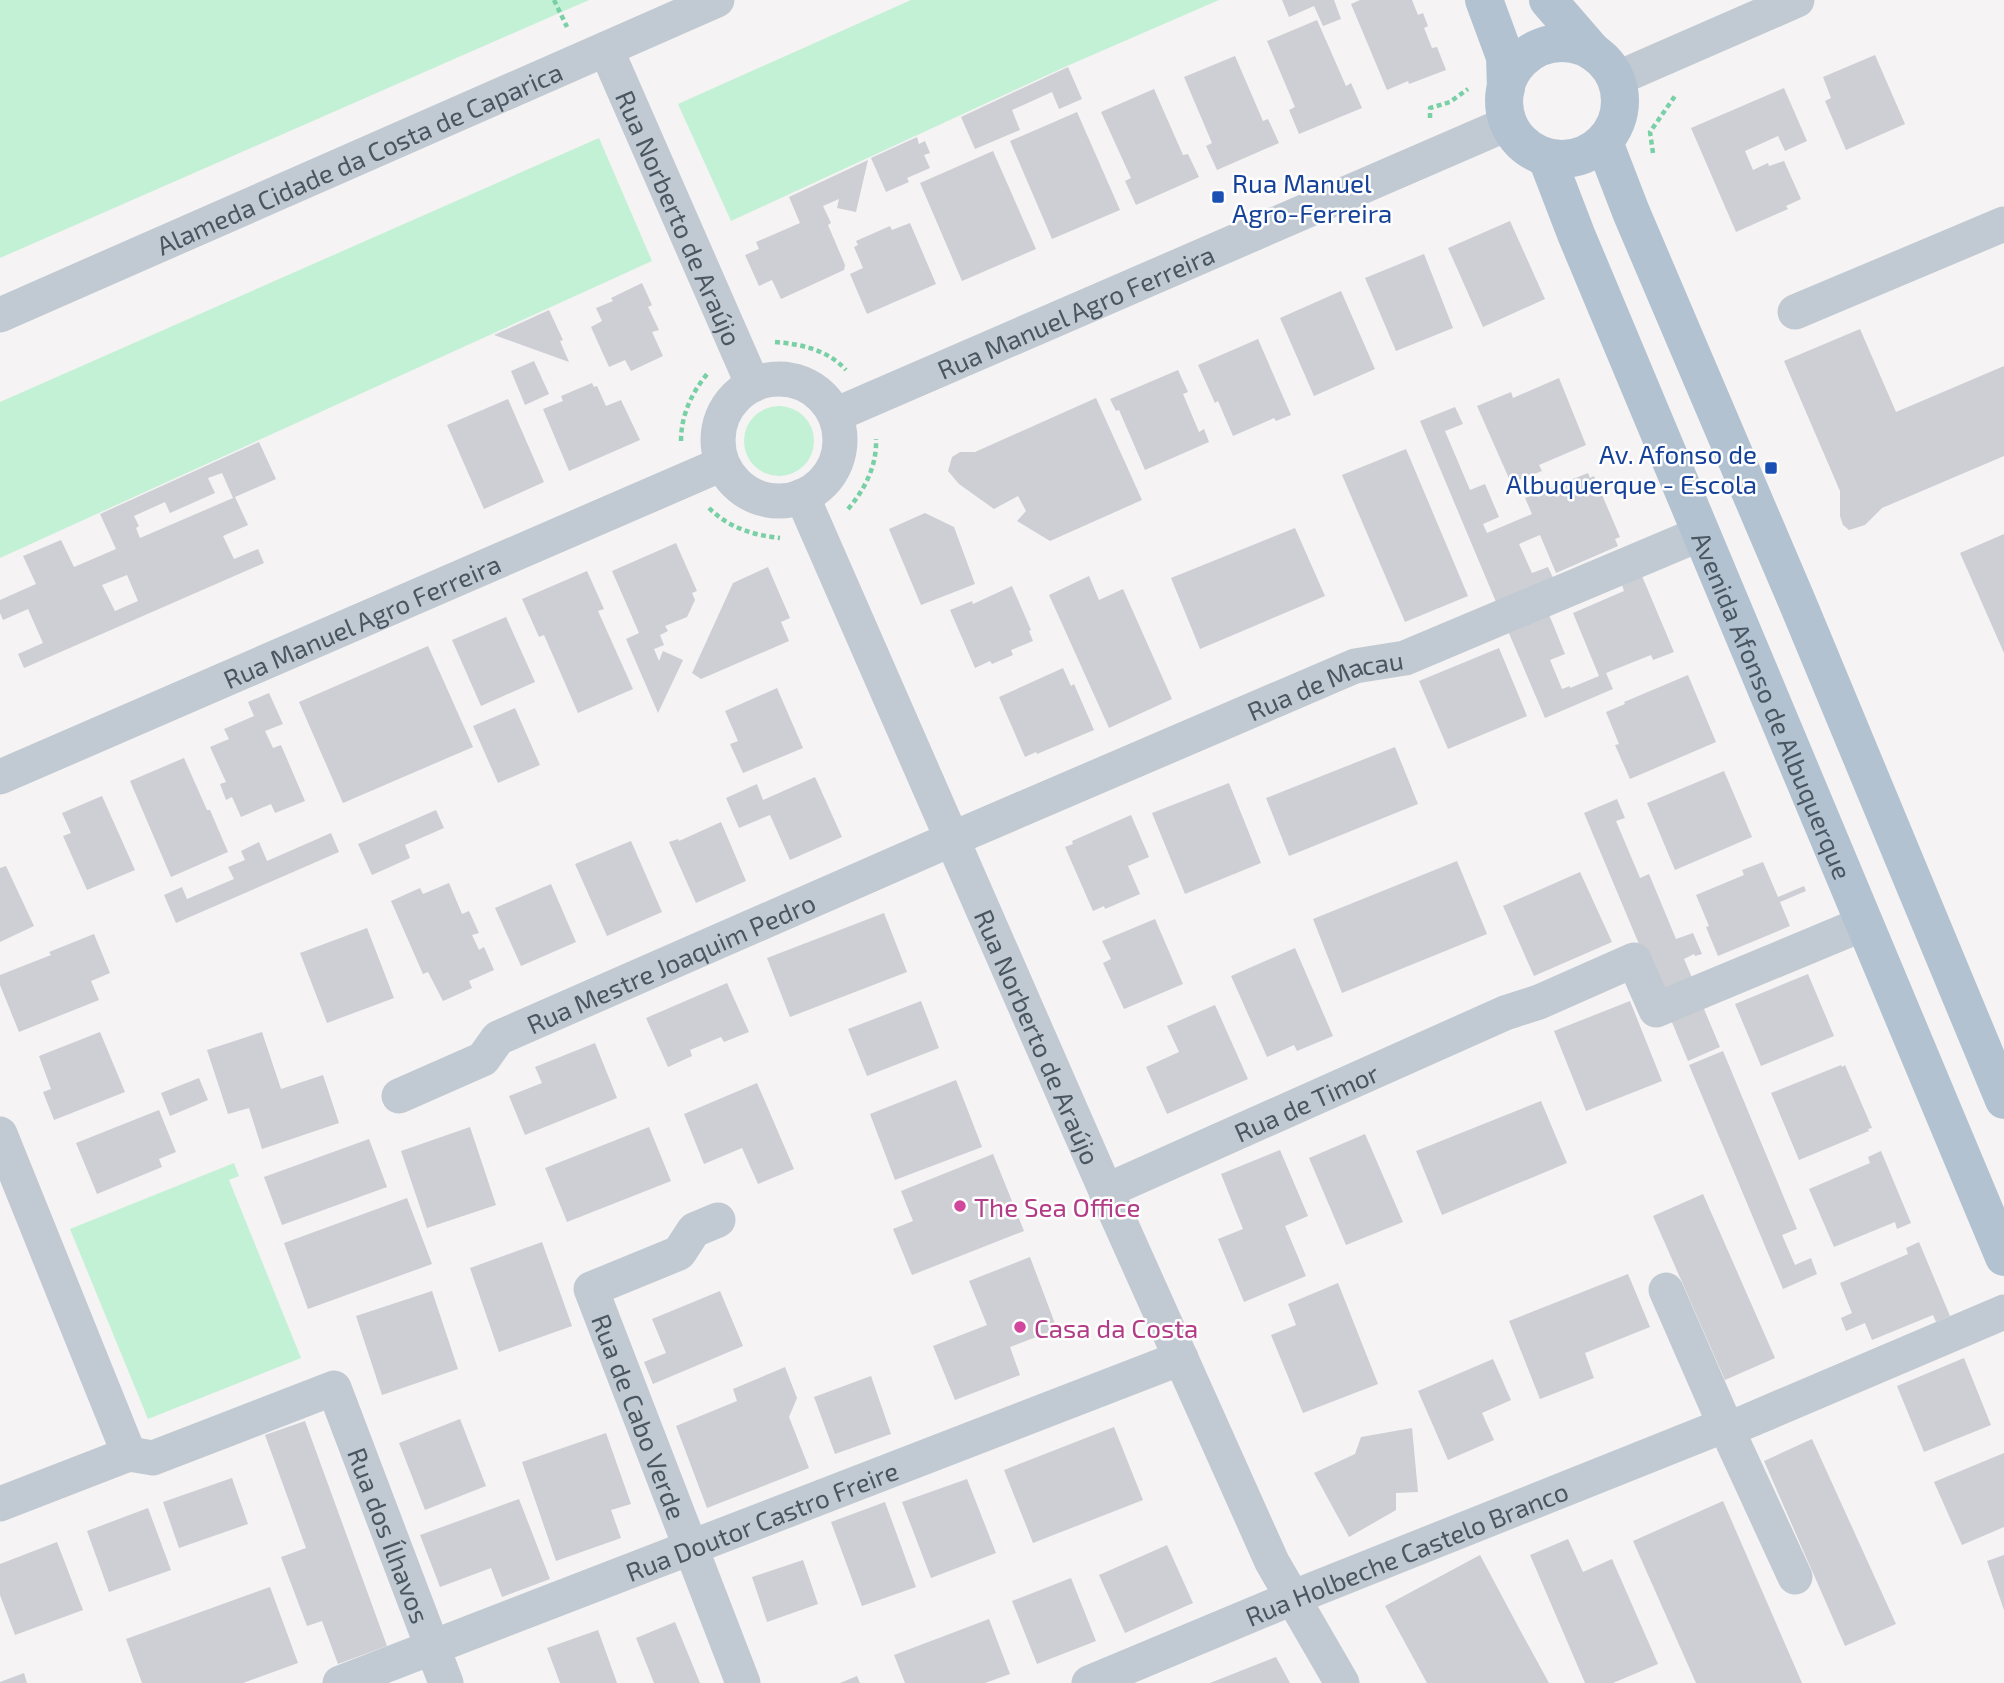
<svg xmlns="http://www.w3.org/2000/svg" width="2004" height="1683" font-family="'Exo 2',sans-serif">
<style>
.green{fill:#c3f1d5}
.building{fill:#cdcfd5;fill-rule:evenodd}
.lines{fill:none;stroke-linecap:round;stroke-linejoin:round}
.path{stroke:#7ad0a6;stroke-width:4.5;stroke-dasharray:5 3.5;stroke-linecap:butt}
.street{stroke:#c1cad2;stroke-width:35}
.primary{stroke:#b3c2d1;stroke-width:38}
.transit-dot{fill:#1a4fb4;stroke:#fff;stroke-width:2.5}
.hotel-dot{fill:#d1479c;stroke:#fff;stroke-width:2.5}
.labels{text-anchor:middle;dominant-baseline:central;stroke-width:5;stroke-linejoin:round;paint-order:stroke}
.street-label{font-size:26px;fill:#4a5661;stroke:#fff}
.transit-label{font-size:26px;fill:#164399;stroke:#fff;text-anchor:start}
.hotel-label{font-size:26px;fill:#b23c85;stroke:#fff;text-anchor:start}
</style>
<rect width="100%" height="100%" fill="#f5f3f3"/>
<g class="green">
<path d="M 0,0 L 589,0 L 0,258 Z"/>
<path d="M 911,0 L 1219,0 L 1067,66 L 731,221 L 678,104 Z"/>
<path d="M 599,138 L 652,261 L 0,558 L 0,402 Z"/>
<circle cx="779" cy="441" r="35"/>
<path d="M 234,1163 L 239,1176 L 229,1180 L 301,1358 L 148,1419 L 70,1229 Z"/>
</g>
<g class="building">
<path d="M 1282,0 L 1334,0 L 1341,19 L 1323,26 L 1314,6 L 1289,17 Z"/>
<path d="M 1360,0 L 1412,0 L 1418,15 L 1423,13 L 1428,26 L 1424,28 L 1432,48 L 1437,47 L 1446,70 L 1409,84 L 1408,81 L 1387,90 L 1351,4 Z"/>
<path d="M 1317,20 L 1346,86 L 1351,83 L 1362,108 L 1299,134 L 1289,110 L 1295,107 L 1267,41 Z"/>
<path d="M 1875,55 L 1905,124 L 1846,150 L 1825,101 L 1831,98 L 1823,77 Z"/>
<path d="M 1235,56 L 1263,121 L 1268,119 L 1279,143 L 1217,170 L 1206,146 L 1212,143 L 1184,77 Z"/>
<path d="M 1068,67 L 1082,99 L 1059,109 L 1052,92 L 1012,110 L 1020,130 L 975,149 L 961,117 Z"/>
<path d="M 1784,88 L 1807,141 L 1785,151 L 1778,136 L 1745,151 L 1753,170 L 1768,163 L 1769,166 L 1784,161 L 1801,199 L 1786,206 L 1788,209 L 1736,232 L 1691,128 Z"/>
<path d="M 1154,89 L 1183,155 L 1188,154 L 1199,177 L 1136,205 L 1125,181 L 1131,178 L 1101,112 Z"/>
<path d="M 1077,112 L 1120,210 L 1052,239 L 1010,141 Z"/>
<path d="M 917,137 L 919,144 L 925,141 L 930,153 L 924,155 L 930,168 L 907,178 L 909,182 L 886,192 L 871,158 Z"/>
<path d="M 993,151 L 1036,249 L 962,281 L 920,183 Z"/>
<path d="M 868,160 L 856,212 L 837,208 L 839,199 L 823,206 L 831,223 L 828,225 L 845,265 L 844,270 L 781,299 L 772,280 L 759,286 L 745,255 L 759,249 L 756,242 L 800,223 L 789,197 Z"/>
<path d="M 1510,221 L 1545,299 L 1483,327 L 1448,248 Z"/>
<path d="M 910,223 L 936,284 L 867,314 L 850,274 L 863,268 L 854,247 L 858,245 L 856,241 L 890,226 L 892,230 Z"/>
<path d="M 1424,254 L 1453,328 L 1396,351 L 1365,278 Z"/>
<path d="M 642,283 L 652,305 L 648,307 L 659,330 L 652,332 L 663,356 L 631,371 L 625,360 L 609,367 L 591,327 L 602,321 L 596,308 L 613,301 L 611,298 Z"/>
<path d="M 1341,291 L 1375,369 L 1314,396 L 1280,318 Z"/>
<path d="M 549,310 L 563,340 L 560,341 L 569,362 L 494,335 Z"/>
<path d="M 1860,329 L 1896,412 L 2004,366 L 2004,456 L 1882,508 L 1865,525 L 1849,530 L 1843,525 L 1840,516 L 1840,491 L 1784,361 Z"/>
<path d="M 1258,339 L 1291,415 L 1276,421 L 1274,418 L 1233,436 L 1218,401 L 1215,403 L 1198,365 Z"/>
<path d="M 534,361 L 549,394 L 525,405 L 511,371 Z"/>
<path d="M 1178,370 L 1188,392 L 1183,394 L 1199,432 L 1204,429 L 1209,442 L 1145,470 L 1119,410 L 1116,411 L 1110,399 Z"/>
<path d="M 1559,378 L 1586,445 L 1539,465 L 1542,471 L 1511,483 L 1477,406 L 1511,392 L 1513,398 Z"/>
<path d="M 592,383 L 594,387 L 597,386 L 606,406 L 621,400 L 640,440 L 569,471 L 543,409 L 563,401 L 561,396 Z"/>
<path d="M 1096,398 L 1142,500 L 1050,541 L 1017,521 L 1026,511 L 1018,496 L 994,509 L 959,484 L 948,471 L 952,457 L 960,452 L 975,452 Z"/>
<path d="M 508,399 L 544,482 L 484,509 L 447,425 Z"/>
<path d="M 1455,407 L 1463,424 L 1445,431 L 1470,490 L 1485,484 L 1499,517 L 1483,524 L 1487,533 L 1532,514 L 1525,498 L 1588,473 L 1590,478 L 1594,476 L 1620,537 L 1615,539 L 1618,546 L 1556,573 L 1540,535 L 1519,544 L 1532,573 L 1548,567 L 1554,580 L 1499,609 L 1420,421 Z"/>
<path d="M 259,442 L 276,479 L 235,497 L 248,525 L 223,536 L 234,559 L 258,549 L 264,563 L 24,668 L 18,654 L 43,643 L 28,609 L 3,620 L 0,613 L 0,600 L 36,584 L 23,556 L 61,540 L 74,567 L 116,549 L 100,514 ZM 222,473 L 233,498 L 140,538 L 136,528 L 139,526 L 134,516 L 165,502 L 170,513 L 215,493 L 208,478 ZM 127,575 L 138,601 L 115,611 L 102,585 Z"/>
<path d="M 1406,449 L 1468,596 L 1405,622 L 1342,475 Z"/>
<path d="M 925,513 L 954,527 L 975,584 L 921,605 L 889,529 Z"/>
<path d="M 1295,528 L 1325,596 L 1200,649 L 1171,578 Z"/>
<path d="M 2004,534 L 2004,653 L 1960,553 Z"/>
<path d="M 676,543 L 697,591 L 692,593 L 695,600 L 687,617 L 665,626 L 668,631 L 660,635 L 664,645 L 654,649 L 659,661 L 663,651 L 683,660 L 658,713 L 626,639 L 639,633 L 612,571 Z"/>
<path d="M 768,567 L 790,618 L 781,622 L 789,641 L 701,679 L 692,673 L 733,583 Z"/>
<path d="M 587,571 L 604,609 L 598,611 L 633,689 L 578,713 L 544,635 L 539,637 L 522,599 Z"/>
<path d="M 1089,576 L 1099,600 L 1123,589 L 1172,699 L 1109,728 L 1049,595 Z"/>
<path d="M 1642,576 L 1674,652 L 1653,660 L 1651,655 L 1606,673 L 1613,689 L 1545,718 L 1505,624 L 1546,607 L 1565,654 L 1550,660 L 1562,689 L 1570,686 L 1570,688 L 1599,676 L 1573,613 L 1624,591 L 1622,585 Z"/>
<path d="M 1012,586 L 1031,630 L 1029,631 L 1033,641 L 1011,650 L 1013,655 L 992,664 L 990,661 L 975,668 L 950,610 L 972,601 L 973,604 Z"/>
<path d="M 506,617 L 535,682 L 481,706 L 452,640 Z"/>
<path d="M 428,646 L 473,747 L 343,803 L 299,702 Z"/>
<path d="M 1499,648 L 1527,716 L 1448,749 L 1419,681 Z"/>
<path d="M 1063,668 L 1071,686 L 1074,684 L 1094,730 L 1037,754 L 1036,752 L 1025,757 L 999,697 Z"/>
<path d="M 1688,675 L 1716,742 L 1630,779 L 1615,745 L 1619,744 L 1606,712 L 1625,704 L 1624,702 Z"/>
<path d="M 777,688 L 803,748 L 743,773 L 730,744 L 738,741 L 725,711 Z"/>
<path d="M 269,693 L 283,724 L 265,731 L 273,748 L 281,745 L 305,801 L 275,813 L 271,804 L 241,817 L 232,797 L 226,800 L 220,784 L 226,782 L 210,747 L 229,739 L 224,729 L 254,716 L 248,702 Z"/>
<path d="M 515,708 L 540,765 L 498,783 L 473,726 Z"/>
<path d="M 1395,747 L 1418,804 L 1289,856 L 1266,798 Z"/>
<path d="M 184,758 L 207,810 L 210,810 L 228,852 L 171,877 L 130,781 Z"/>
<path d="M 1724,771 L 1752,837 L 1675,870 L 1647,803 Z"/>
<path d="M 815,777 L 842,837 L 790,860 L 770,815 L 739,828 L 726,798 L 757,784 L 763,800 Z"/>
<path d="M 1229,783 L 1261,863 L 1185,894 L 1152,813 Z"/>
<path d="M 102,796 L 135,870 L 87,890 L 63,836 L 71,833 L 62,813 Z"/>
<path d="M 1617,799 L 1625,818 L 1616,821 L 1640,878 L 1649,874 L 1676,939 L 1693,933 L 1702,954 L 1695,956 L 1694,954 L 1684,959 L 1693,980 L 1662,999 L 1584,813 Z"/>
<path d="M 436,810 L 444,828 L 405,845 L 410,858 L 372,875 L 358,844 Z"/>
<path d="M 1131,815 L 1149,857 L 1128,866 L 1140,894 L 1105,909 L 1104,906 L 1093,911 L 1065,847 L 1073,844 L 1072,841 Z"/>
<path d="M 721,822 L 746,881 L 696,903 L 669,842 L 678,839 L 679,841 Z"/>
<path d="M 331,833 L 339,852 L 176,923 L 164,895 L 182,887 L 187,899 L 234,879 L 228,867 L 245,860 L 241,851 L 259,842 L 267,861 Z"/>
<path d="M 631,841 L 662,912 L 607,936 L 575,864 Z"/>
<path d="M 1457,861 L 1487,934 L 1342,993 L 1313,919 Z"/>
<path d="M 1763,862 L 1778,897 L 1804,886 L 1806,891 L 1780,902 L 1790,926 L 1718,956 L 1706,927 L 1709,926 L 1696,895 L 1744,875 L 1742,870 Z"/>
<path d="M 6,866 L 34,926 L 0,942 L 0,868 Z"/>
<path d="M 1580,872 L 1612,942 L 1534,976 L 1503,906 Z"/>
<path d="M 449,883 L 462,914 L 469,911 L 479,933 L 472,935 L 479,950 L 484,947 L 494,970 L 469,981 L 472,988 L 443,1001 L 428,972 L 423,974 L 391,901 L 420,888 L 423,894 Z"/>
<path d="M 551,884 L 576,942 L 521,966 L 495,908 Z"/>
<path d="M 884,913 L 907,972 L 790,1017 L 767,958 Z"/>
<path d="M 1155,919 L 1183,984 L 1124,1009 L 1103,963 L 1111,959 L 1102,941 Z"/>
<path d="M 367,928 L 394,998 L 327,1023 L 300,953 Z"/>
<path d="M 94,934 L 110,973 L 91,981 L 99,1000 L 19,1032 L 0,985 L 0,975 L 51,955 L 49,952 Z"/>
<path d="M 1295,948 L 1333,1036 L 1297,1051 L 1294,1045 L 1267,1057 L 1231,976 Z"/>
<path d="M 1808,974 L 1834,1036 L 1761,1066 L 1735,1004 Z"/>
<path d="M 727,983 L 749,1032 L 724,1042 L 721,1037 L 690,1050 L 692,1056 L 668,1067 L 646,1018 Z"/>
<path d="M 921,1001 L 939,1048 L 867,1076 L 848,1029 Z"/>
<path d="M 1630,1001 L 1662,1081 L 1586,1111 L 1554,1031 Z"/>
<path d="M 1701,1002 L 1720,1047 L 1688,1061 L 1669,1015 Z"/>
<path d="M 1215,1005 L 1248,1079 L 1167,1114 L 1146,1067 L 1179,1052 L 1167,1026 Z"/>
<path d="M 100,1032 L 125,1092 L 54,1120 L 43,1092 L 51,1089 L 39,1056 Z"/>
<path d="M 262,1032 L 281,1089 L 323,1075 L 339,1123 L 262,1149 L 249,1108 L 228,1114 L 207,1050 Z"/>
<path d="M 595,1043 L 617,1098 L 525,1135 L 509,1096 L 542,1083 L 535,1067 Z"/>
<path d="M 1723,1051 L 1797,1229 L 1782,1235 L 1795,1265 L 1811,1258 L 1817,1274 L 1783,1289 L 1689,1065 Z"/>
<path d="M 1841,1065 L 1842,1067 L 1845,1065 L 1872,1128 L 1868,1129 L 1869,1131 L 1799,1160 L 1771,1093 Z"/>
<path d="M 199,1078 L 208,1100 L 170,1116 L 161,1093 Z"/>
<path d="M 956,1080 L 982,1147 L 895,1180 L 870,1114 Z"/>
<path d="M 757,1083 L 794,1169 L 758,1184 L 742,1148 L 704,1164 L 684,1114 Z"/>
<path d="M 1541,1101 L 1567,1163 L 1442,1215 L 1416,1151 Z"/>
<path d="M 159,1110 L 176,1152 L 159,1159 L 162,1167 L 97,1194 L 76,1143 Z"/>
<path d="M 470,1127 L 496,1205 L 427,1228 L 401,1151 Z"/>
<path d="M 649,1127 L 671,1181 L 567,1222 L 545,1168 Z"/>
<path d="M 1365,1134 L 1403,1222 L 1346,1245 L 1309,1158 Z"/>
<path d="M 369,1139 L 387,1187 L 282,1225 L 264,1177 Z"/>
<path d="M 1280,1150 L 1308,1216 L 1285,1226 L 1306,1276 L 1244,1302 L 1218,1239 L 1243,1229 L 1221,1174 Z"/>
<path d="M 1881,1151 L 1911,1223 L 1897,1229 L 1895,1222 L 1834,1247 L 1809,1189 L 1870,1163 L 1868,1157 Z"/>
<path d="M 993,1154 L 1024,1231 L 912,1275 L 893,1229 L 913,1221 L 901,1191 Z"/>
<path d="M 1703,1194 L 1775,1358 L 1725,1380 L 1653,1216 Z"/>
<path d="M 407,1198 L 432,1264 L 308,1309 L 284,1243 Z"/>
<path d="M 542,1242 L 572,1326 L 499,1352 L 470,1268 Z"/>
<path d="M 1919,1242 L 1950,1316 L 1936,1322 L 1933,1315 L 1872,1340 L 1865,1323 L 1846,1331 L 1841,1318 L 1852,1313 L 1840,1283 L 1908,1254 L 1906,1248 Z"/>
<path d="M 1030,1257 L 1057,1329 L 1010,1347 L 1020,1375 L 955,1400 L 933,1346 L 987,1325 L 969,1281 Z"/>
<path d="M 1628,1274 L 1650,1327 L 1585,1353 L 1594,1378 L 1540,1399 L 1509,1321 Z"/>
<path d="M 1338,1283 L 1378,1384 L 1303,1413 L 1271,1335 L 1296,1325 L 1288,1304 Z"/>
<path d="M 432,1291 L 458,1369 L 382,1395 L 356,1316 Z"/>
<path d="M 720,1291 L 743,1346 L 653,1384 L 644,1362 L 666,1353 L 652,1319 Z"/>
<path d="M 1964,1358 L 1991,1425 L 1924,1452 L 1897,1386 Z"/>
<path d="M 1493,1359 L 1511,1400 L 1482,1413 L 1494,1440 L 1448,1460 L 1418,1391 Z"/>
<path d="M 785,1367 L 797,1398 L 789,1417 L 809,1468 L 707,1508 L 676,1426 L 737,1401 L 733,1389 Z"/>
<path d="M 871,1376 L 891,1434 L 835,1454 L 814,1397 Z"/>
<path d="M 460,1419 L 486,1486 L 425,1510 L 399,1443 Z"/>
<path d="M 305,1421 L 387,1646 L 338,1664 L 322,1621 L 307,1626 L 281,1557 L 306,1548 L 265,1435 Z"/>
<path d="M 1114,1427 L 1143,1500 L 1033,1543 L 1004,1470 Z"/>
<path d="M 1412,1428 L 1418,1492 L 1396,1493 L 1396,1510 L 1349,1537 L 1314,1473 L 1355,1454 L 1361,1437 Z"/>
<path d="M 606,1433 L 631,1504 L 611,1510 L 621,1538 L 556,1561 L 522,1462 Z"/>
<path d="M 1812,1439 L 1896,1624 L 1845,1646 L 1764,1461 Z"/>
<path d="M 2004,1453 L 2004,1527 L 1962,1545 L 1934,1482 Z"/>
<path d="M 232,1478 L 248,1524 L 179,1548 L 163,1502 Z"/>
<path d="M 967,1479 L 996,1553 L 931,1578 L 902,1502 Z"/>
<path d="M 519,1499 L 550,1579 L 502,1597 L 491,1568 L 440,1587 L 420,1535 Z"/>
<path d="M 1723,1501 L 1802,1683 L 1696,1683 L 1633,1541 Z"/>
<path d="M 885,1502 L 916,1587 L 862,1606 L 831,1522 Z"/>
<path d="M 148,1508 L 171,1570 L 109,1592 L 87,1531 Z"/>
<path d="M 1568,1539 L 1583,1572 L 1612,1559 L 1658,1664 L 1613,1683 L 1585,1683 L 1530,1555 Z"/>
<path d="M 57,1542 L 83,1610 L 15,1635 L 0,1595 L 0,1564 Z"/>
<path d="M 1167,1545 L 1193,1603 L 1125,1633 L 1099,1575 Z"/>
<path d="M 1480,1555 L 1520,1630 L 1549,1683 L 1427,1683 L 1385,1606 Z"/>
<path d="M 2004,1555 L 2004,1610 L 1987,1561 Z"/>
<path d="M 803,1560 L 818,1604 L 767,1622 L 752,1577 Z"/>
<path d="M 1071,1578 L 1096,1641 L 1037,1664 L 1012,1601 Z"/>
<path d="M 270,1587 L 298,1663 L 243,1683 L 142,1683 L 126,1639 Z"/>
<path d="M 989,1619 L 1010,1674 L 985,1683 L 905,1683 L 894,1655 Z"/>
<path d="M 675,1622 L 700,1683 L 654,1683 L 636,1638 Z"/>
<path d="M 598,1630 L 617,1683 L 560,1683 L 547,1648 Z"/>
<path d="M 1276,1657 L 1290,1683 L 1210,1683 Z"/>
<path d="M 24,1673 L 27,1683 L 0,1683 L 0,1682 Z"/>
<path d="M 857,1676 L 860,1683 L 840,1683 Z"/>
</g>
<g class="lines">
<g class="path">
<path d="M 554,0 L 567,27"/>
<path d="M 1430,118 L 1430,108 L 1450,102 L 1468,89"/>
<path d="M 1653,153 L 1650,132 L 1675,96"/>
<path d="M 775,342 C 801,344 828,350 846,370"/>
<path d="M 681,441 C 681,415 692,392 708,373"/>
<path d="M 709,508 C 729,528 753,535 780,538"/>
<path d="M 848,509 C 865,489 877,466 876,439"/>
</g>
<g class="street">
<path id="s1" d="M 606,49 L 753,385"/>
<path d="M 1616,79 L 1797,0"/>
<path d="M 1795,312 L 2004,224"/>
<path id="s2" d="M 0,315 L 717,0"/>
<circle cx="779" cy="440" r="61"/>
<path id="s3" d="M 835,415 L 1509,123"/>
<path id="s4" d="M 802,496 L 1106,1191 L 1272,1562 L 1342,1683"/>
<path id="s5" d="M 0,777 L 722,464"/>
<path id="s6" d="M 399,1096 L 483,1059 L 498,1038 L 952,839 L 1355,666 L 1405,658 L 1702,533"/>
<path d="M 0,1134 L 129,1454"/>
<path id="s7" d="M 1106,1191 L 1505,1013 L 1539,1002 L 1634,960 L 1656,1010 L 1865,923"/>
<path id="s8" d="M 718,1220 L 694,1230 L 679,1253 L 591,1289 L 743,1683"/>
<path d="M 1666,1290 L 1725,1425 L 1795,1577"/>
<path id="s9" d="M 0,1504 L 129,1454 L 153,1458 L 334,1388 L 446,1683"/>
<path id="s10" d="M 340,1683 L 1181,1358"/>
<path id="s11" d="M 1089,1683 L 1292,1598 L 1725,1425 L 1741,1424 L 2004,1312"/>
</g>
<g class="primary">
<path d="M 1484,0 L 1505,57 L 1506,88"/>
<path d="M 1548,0 L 1593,52"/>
<circle cx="1562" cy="101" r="58"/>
<path d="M 1604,142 L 1631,212 L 1798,604 L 2004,1100"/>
<path id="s12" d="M 1541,155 L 1548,161 L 1576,234 L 2004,1257"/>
</g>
</g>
<g class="transit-dot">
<rect x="1211" y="190" width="14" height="14" rx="3.5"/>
<rect x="1764" y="461" width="14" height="14" rx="3.5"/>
</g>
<g class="hotel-dot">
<circle cx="960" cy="1206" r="7"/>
<circle cx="1020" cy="1327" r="7"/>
</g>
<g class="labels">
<g class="street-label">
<text stroke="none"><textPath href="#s2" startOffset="392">Alameda Cidade da Costa de Caparica</textPath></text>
<text stroke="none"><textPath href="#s1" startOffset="184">Rua Norberto de Araújo</textPath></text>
<text stroke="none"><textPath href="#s3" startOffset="262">Rua Manuel Agro Ferreira</textPath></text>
<text stroke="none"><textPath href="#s5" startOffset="394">Rua Manuel Agro Ferreira</textPath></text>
<text stroke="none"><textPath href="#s6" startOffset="1018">Rua de Macau</textPath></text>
<text stroke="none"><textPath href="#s12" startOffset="598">Avenida Afonso de Albuquerque</textPath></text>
<text stroke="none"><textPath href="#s6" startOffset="306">Rua Mestre Joaquim Pedro</textPath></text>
<text stroke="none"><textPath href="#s4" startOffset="590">Rua Norberto de Araújo</textPath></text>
<text stroke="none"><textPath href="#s7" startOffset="219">Rua de Timor</textPath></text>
<text stroke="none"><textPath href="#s8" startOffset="285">Rua de Cabo Verde</textPath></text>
<text stroke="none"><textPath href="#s10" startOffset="452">Rua Doutor Castro Freire</textPath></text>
<text stroke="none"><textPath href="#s9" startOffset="514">Rua dos Ílhavos</textPath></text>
<text stroke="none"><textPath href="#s11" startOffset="343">Rua Holbeche Castelo Branco</textPath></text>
</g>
<g class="transit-label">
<text x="1232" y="182">Rua Manuel<tspan x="1232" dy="30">Agro-Ferreira</tspan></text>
<text x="1757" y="453" text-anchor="end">Av. Afonso de<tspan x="1757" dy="30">Albuquerque - Escola</tspan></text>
</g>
<g class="hotel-label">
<text x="974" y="1206">The Sea Office</text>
<text x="1034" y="1327">Casa da Costa</text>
</g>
</g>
</svg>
